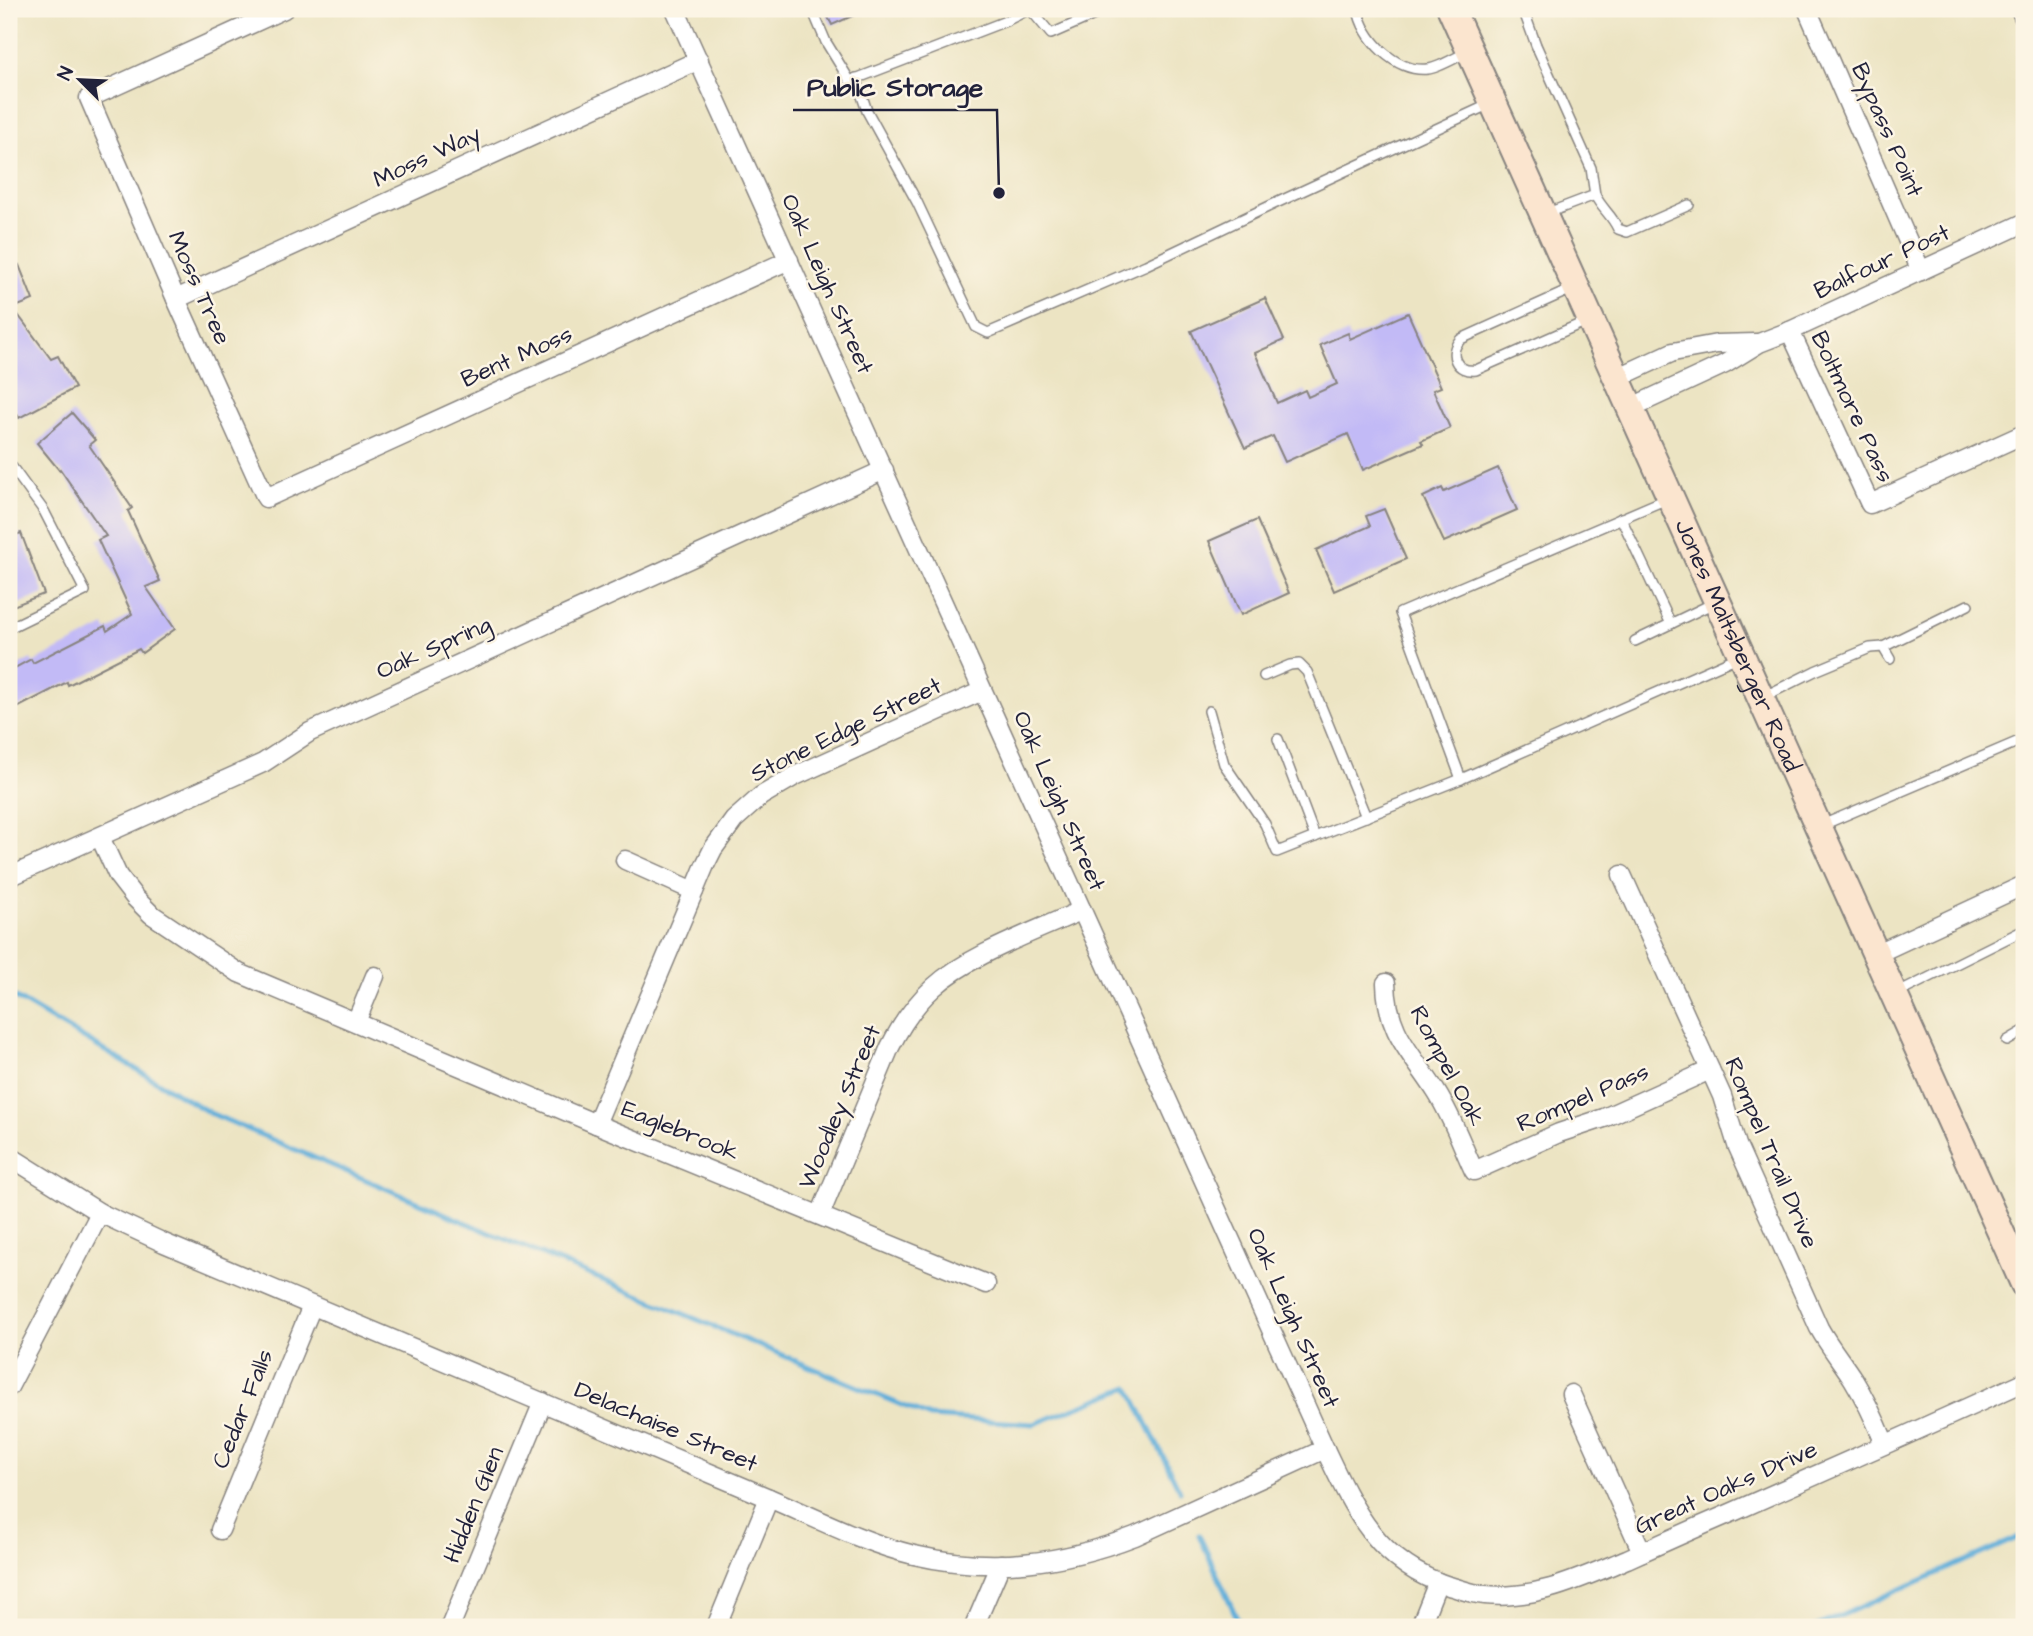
<svg xmlns="http://www.w3.org/2000/svg" width="2033" height="1636" font-family="'Architects Daughter',sans-serif">
<style>
.lines{fill:none;stroke-linecap:round;stroke-linejoin:round}
.stream{stroke:#5fadd9;stroke-width:5}
.building{fill:#c2baf6}
.lane-casing{stroke:#87837f;stroke-width:12}
.street-casing{stroke:#87837f;stroke-width:21}
.secondary-casing{stroke:#87837f;stroke-width:30}
.lane{stroke:#fff;stroke-width:9}
.street{stroke:#fff;stroke-width:18}
.secondary{stroke:#fbe5cf;stroke-width:26}
.labels{text-anchor:middle;dominant-baseline:central;stroke-width:5;stroke-linejoin:round;paint-order:stroke}
.street-label{font-size:24px;fill:#22223b;stroke:#fcf5e5}
.leader{fill:none;stroke:#22223b;stroke-width:2.5}
.callout-dot{fill:#22223b;stroke:#fcf5e5;stroke-width:2.5}
.callout-label{font-size:26px;text-anchor:middle;font-weight:bold;fill:#22223b;stroke:#fcf5e5;stroke-width:5;stroke-linejoin:round;paint-order:stroke}
</style>
<rect width="100%" height="100%" fill="#fcf5e5"/>
<filter id="ink" filterUnits="userSpaceOnUse"><feTurbulence type="fractalNoise" baseFrequency=".0143" numOctaves="2"/><feDisplacementMap in="SourceGraphic" scale="14" xChannelSelector="R" yChannelSelector="G"/><feConvolveMatrix kernelMatrix="1 2 1 2 8 2 1 2 1" color-interpolation-filters="sRGB"/></filter>
<filter id="wash" filterUnits="userSpaceOnUse"><feTurbulence type="fractalNoise" baseFrequency=".00686" numOctaves="4" result="noise"/><feDisplacementMap in="SourceGraphic" scale="28" xChannelSelector="R" yChannelSelector="G"/><feGaussianBlur stdDeviation="1.57" result="paint"/><feColorMatrix in="noise" values="0 0 0 0 0 0 0 0 0 0 0 0 0 0 0 0 0 1.4 0 .05"/><feComposite in="paint" operator="in"/></filter>
<g filter="url(#wash)">
<rect width="100%" height="100%" fill="#ece4c3"/>
<g class="lines">
<g class="stream">
<path d="M 9,994 L 210,1113 L 483,1230 L 930,1417 L 1034,1424 L 1129,1387 L 1180,1491"/>
<path d="M 1199,1535 L 1241,1627"/>
<path d="M 1815,1627 L 2024,1535"/>
</g>
</g>
<g id="blocks">
<g class="building">
<path d="M 824,9 L 868,9 L 832,25 Z"/>
<path d="M 19,265 L 33,300 L 13,308 L 51,359 L 58,356 L 75,388 L 19,418 L 9,399 L 9,270 Z"/>
<path d="M 1265,298 L 1284,340 L 1255,353 L 1277,403 L 1305,390 L 1308,397 L 1337,384 L 1320,345 L 1348,333 L 1350,339 L 1408,313 L 1441,387 L 1433,390 L 1450,428 L 1421,441 L 1423,444 L 1363,470 L 1348,434 L 1285,462 L 1273,436 L 1245,448 L 1191,331 Z"/>
<path d="M 72,413 L 95,440 L 89,445 L 132,508 L 128,511 L 160,581 L 146,587 L 175,629 L 142,653 L 139,649 L 68,685 L 67,682 L 9,712 L 9,671 L 31,659 L 33,663 L 105,626 L 107,631 L 132,614 L 98,540 L 106,536 L 60,469 L 59,470 L 37,443 Z"/>
<path d="M 1498,468 L 1517,510 L 1444,542 L 1423,497 L 1442,488 L 1444,492 Z"/>
<path d="M 1384,509 L 1406,559 L 1334,591 L 1316,550 L 1370,526 L 1366,516 Z"/>
<path d="M 1257,520 L 1289,593 L 1241,615 L 1209,541 Z"/>
<path d="M 21,533 L 44,594 L 13,606 L 9,593 L 9,537 Z"/>
</g>
</g>
</g>
<g filter="url(#ink)">
<use href="#blocks" fill-opacity="0" stroke="#87837f" stroke-width="2"/>
<g class="lines">
<defs>
<g id="lane">
<path d="M 812,9 L 826,42 L 850,81 L 1006,21 L 1030,9"/>
<path d="M 1030,9 L 1051,34 L 1108,9"/>
<path d="M 1358,9 C 1362,38 1396,73 1428,69 C 1439,68 1458,56 1469,51"/>
<path d="M 1523,9 L 1536,45 L 1591,168 L 1595,195 L 1545,214"/>
<path d="M 856,78 L 867,111 L 917,202 L 976,327 L 988,333 L 1146,265 L 1274,204 L 1490,104"/>
<path d="M 1595,195 C 1601,208 1612,215 1618,229 L 1627,232 L 1689,205"/>
<path d="M 1574,288 L 1461,339 C 1447,353 1456,373 1476,370 L 1589,320"/>
<path d="M 9,463 L 44,511 L 85,591 L 9,628"/>
<path d="M 1669,498 L 1400,613 L 1461,779 L 1740,656"/>
<path d="M 1621,518 L 1671,624"/>
<path d="M 1635,641 L 1716,602"/>
<path d="M 1883,647 L 1968,605"/>
<path d="M 1264,676 L 1290,665 L 1299,664 L 1307,672 L 1366,817"/>
<path d="M 1763,697 L 1815,671 L 1870,648 L 1883,647 L 1890,659"/>
<path d="M 1209,711 L 1224,764 L 1265,824 L 1277,852 L 1461,779"/>
<path d="M 1278,739 L 1315,837"/>
<path d="M 1820,826 L 2024,739"/>
<path d="M 1896,994 L 2024,930"/>
<path d="M 2007,1041 L 2024,1031"/>
</g>
<g id="street">
<path d="M 284,9 L 89,98 L 176,299 L 266,498 L 789,260"/>
<path d="M 675,9 L 1325,1449 C 1354,1511 1379,1564 1449,1586 C 1460,1589 1472,1594 1485,1595 C 1536,1600 1581,1578 1627,1559 C 1662,1543 1698,1527 1733,1512 C 1831,1469 1927,1426 2024,1382"/>
<path d="M 1807,9 L 1921,271"/>
<path d="M 2020,9 L 2024,18"/>
<path d="M 176,299 L 699,60"/>
<path d="M 1790,331 L 1870,504 L 2024,434"/>
<path d="M 1617,378 L 1673,352 L 1717,344 L 1756,343"/>
<path d="M 1630,408 L 1725,364 L 1759,343 L 1790,331 L 2024,223"/>
<path d="M 100,837 L 118,876 L 135,898 L 151,914 L 239,973 L 596,1124 L 986,1284"/>
<path d="M 625,860 L 694,891"/>
<path d="M 1622,875 L 1722,1096 L 1737,1145 L 1819,1328 C 1829,1346 1842,1362 1853,1379 C 1866,1400 1876,1422 1885,1444"/>
<path d="M 9,877 L 263,763 L 310,732 L 884,470"/>
<path d="M 1876,954 L 2024,885"/>
<path d="M 1386,983 C 1387,1034 1412,1053 1437,1093 C 1452,1117 1462,1145 1474,1171 L 1559,1133 L 1604,1118 L 1710,1070"/>
<path d="M 356,1022 L 375,976"/>
<path d="M 596,1124 L 705,865 L 713,849 L 734,820 L 761,796 L 795,776 L 982,691"/>
<path d="M 9,1156 L 100,1213 L 164,1243 L 769,1498 C 816,1518 864,1543 914,1555 C 991,1573 1062,1564 1135,1536 L 1325,1449"/>
<path d="M 820,1215 L 890,1047 C 901,1025 915,1004 934,987 C 970,954 1037,931 1082,910"/>
<path d="M 9,1387 L 100,1213"/>
<path d="M 1571,1394 L 1642,1552"/>
<path d="M 220,1530 L 312,1306"/>
<path d="M 450,1627 L 543,1402"/>
<path d="M 716,1627 L 769,1498"/>
<path d="M 974,1627 L 1001,1564"/>
<path d="M 1420,1627 L 1438,1582"/>
</g>
<g id="secondary">
<path id="s1" d="M 1451,9 L 2024,1284"/>
</g>
</defs>
<use href="#lane" class="lane-casing"/>
<use href="#street" class="street-casing"/>
<use href="#secondary" class="secondary-casing"/>
<use href="#lane" class="lane"/>
<use href="#street" class="street"/>
<use href="#secondary" class="secondary"/>
</g>
</g>
<g class="labels">
<g class="street-label">
<text transform="translate(1887 130) rotate(66)">Bypass Point</text>
<text transform="translate(427 157) rotate(-25)">Moss Way</text>
<text transform="translate(1882 262) rotate(-25)">Balfour Post</text>
<text transform="translate(827 284) rotate(66)">Oak Leigh Street</text>
<text transform="translate(199 288) rotate(66)">Moss Tree</text>
<text transform="translate(517 357) rotate(-24)">Bent Moss</text>
<text transform="translate(1852 407) rotate(65)">Boltmore Pass</text>
<text stroke="none"><textPath href="#s1" startOffset="698">Jones Maltsberger Road</textPath></text>
<text transform="translate(434 648) rotate(-24)">Oak Spring</text>
<text transform="translate(846 730) rotate(-26)">Stone Edge Street</text>
<text transform="translate(1059 801) rotate(66)">Oak Leigh Street</text>
<text transform="translate(1447 1066) rotate(62)">Rompel Oak</text>
<text transform="translate(1583 1098) rotate(-23)">Rompel Pass</text>
<text transform="translate(840 1107) rotate(-67)">Woodley Street</text>
<text transform="translate(680 1131) rotate(22)">Eaglebrook</text>
<text transform="translate(1771 1153) rotate(67)">Rompel Trail Drive</text>
<text transform="translate(1293 1318) rotate(66)">Oak Leigh Street</text>
<text transform="translate(243 1409) rotate(-68)">Cedar Falls</text>
<text transform="translate(666 1427) rotate(23)">Delachaise Street</text>
<text transform="translate(1726 1488) rotate(-24)">Great Oaks Drive</text>
<text transform="translate(474 1505) rotate(-68)">Hidden Glen</text>
</g>
</g>
<path class="leader" d="M999 193L997 110H793"/>
<circle class="callout-dot" cx="999" cy="193" r="7"/>
<g class="callout-label">
<text x="895" y="96">Public Storage</text>
</g>
<rect width="2033" height="1636" fill="none" stroke="#fcf5e5" stroke-width="35"/>
<g transform="translate(80 80) rotate(294)" stroke="#fcf5e5" stroke-width="5" paint-order="stroke">
<path d="M0-5L12 26L0 18L-12 26Z" fill="#22223b"/>
<text y="-10" font-size="19" font-weight="bold" text-anchor="middle" fill="#22223b">N</text>
</g>
</svg>
